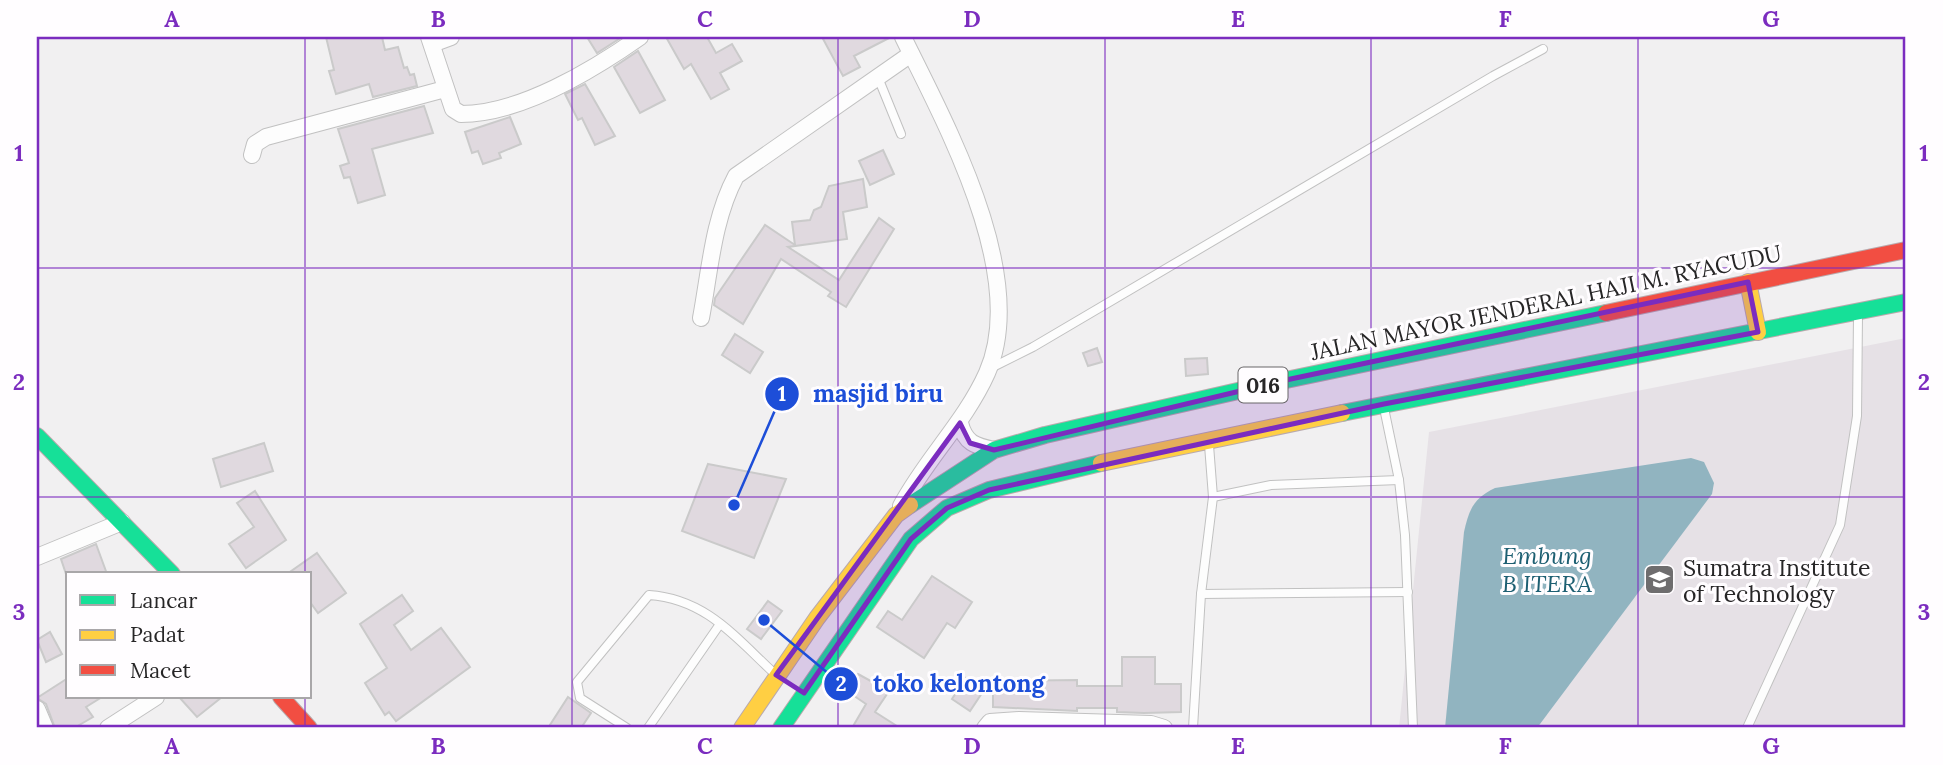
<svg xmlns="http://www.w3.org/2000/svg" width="1943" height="765" font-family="Lora,serif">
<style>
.built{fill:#e6e1e6}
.water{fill:#91b4c0}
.building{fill:#e0d9df;stroke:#cacaca;stroke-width:2}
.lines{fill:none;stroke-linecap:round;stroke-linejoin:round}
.lane-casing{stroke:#c1c1c1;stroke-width:10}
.street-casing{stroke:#c1c1c1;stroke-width:18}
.fast-casing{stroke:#b9a9ac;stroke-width:18}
.slow-casing{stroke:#b9a9ac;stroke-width:18}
.jam-casing{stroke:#b9a9ac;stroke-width:18}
.lane{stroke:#fdfdfd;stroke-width:8}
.street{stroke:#fdfdfd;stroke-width:16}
.fast{stroke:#16e098;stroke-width:16}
.slow{stroke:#ffcf43;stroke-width:16}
.jam{stroke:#f24e42;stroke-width:16}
.marked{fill:#7b2cbf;fill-opacity:0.2;stroke:#7b2cbf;stroke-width:5;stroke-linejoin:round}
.grid{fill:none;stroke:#7b2cbf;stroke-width:2;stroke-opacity:0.55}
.labels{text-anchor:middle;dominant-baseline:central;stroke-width:6;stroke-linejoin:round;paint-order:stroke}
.shield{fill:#fffdff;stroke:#686668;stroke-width:2}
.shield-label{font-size:21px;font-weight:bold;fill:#272627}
.street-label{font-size:23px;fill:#272627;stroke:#fffdff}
.poi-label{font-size:23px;fill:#272627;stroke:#fffdff;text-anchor:start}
.water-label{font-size:24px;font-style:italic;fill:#1d5f72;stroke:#fffdff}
.leader{fill:none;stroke:#1d4ed8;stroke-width:2.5}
.callout-dot{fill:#1d4ed8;stroke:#fffdff;stroke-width:2.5}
.mark-label{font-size:21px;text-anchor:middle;font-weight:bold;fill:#fff}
.callout-label{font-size:24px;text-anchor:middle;font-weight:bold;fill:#1d4ed8;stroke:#fffdff;stroke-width:6;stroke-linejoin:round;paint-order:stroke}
.neatline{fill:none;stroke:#7b2cbf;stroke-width:2.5}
.grid-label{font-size:23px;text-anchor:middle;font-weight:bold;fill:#7b2cbf}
</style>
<rect width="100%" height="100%" fill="#f1f0f1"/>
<path class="built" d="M 1906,338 L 1906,728 L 1399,728 L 1429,432 Z"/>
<path class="water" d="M 1691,458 L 1704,462 L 1714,483 L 1712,494 L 1537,728 L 1445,728 L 1464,532 C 1469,509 1474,498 1495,488 Z"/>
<g class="building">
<path d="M 326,37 L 382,37 L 385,50 L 398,47 L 404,68 L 407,67 L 410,75 L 414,74 L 417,86 L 373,97 L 369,84 L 336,94 L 329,71 L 334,70 Z"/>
<path d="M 587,37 L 622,37 L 597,53 Z"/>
<path d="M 666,37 L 707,37 L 716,53 L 732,44 L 742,61 L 720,73 L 729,89 L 711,99 L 691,64 L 684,69 Z"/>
<path d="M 822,37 L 891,37 L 854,56 L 860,67 L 843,76 Z"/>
<path d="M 638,51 L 665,100 L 640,113 L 614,67 Z"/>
<path d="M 585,84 L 615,136 L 595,145 L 582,118 L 578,120 L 565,94 Z"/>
<path d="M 424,106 L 433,133 L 372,149 L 385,195 L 358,203 L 350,177 L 344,178 L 340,166 L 349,163 L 338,129 Z"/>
<path d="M 510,117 L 521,144 L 499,153 L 501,158 L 483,164 L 478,151 L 472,153 L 465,132 Z"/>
<path d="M 883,150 L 894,174 L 870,185 L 859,161 Z"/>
<path d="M 863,179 L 867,207 L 843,212 L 847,239 L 788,247 L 839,280 L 879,218 L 894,229 L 846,307 L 828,296 L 831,292 L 781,259 L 743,324 L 714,305 L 715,298 L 765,225 L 795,245 L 792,222 L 810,220 L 814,210 L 821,207 L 829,186 Z"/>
<path d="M 735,334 L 763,352 L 750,373 L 722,355 Z"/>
<path d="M 1097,348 L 1102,362 L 1088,366 L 1083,353 Z"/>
<path d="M 1207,358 L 1208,374 L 1186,376 L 1185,359 Z"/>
<path d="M 264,443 L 273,471 L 221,487 L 213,459 Z"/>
<path d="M 708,464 L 786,479 L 754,558 L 682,531 Z"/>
<path d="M 255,491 L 286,540 L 246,568 L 229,544 L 254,527 L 237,503 Z"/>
<path d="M 96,544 L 107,574 L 66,574 L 61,559 Z"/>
<path d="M 317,553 L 346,593 L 318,613 L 310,602 L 310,574 L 287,574 Z"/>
<path d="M 932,576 L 972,602 L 955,628 L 947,623 L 924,658 L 877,627 L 888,611 L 902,620 Z"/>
<path d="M 402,595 L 413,611 L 394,625 L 411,650 L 441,628 L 470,667 L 396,721 L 389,712 L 385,715 L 365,683 L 387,668 L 360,624 Z"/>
<path d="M 768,601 L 782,611 L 761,639 L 747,629 Z"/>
<path d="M 50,632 L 62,654 L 46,662 L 37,640 Z"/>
<path d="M 1122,657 L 1155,657 L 1155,684 L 1181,684 L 1181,712 L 1144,713 L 1117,712 L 1117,708 L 1077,708 L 1077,711 L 993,707 L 993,681 L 1077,680 L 1077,686 L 1122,686 Z"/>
<path d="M 858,674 L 889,691 L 875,712 L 900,728 L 852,728 L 866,704 L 847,691 Z"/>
<path d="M 68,678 L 68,697 L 102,697 L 86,707 L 93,717 L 74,728 L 55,728 L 46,704 L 37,698 Z"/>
<path d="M 966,678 L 984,690 L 970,711 L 952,699 Z"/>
<path d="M 179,697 L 222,697 L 197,717 Z"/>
<path d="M 568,697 L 591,713 L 581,728 L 548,728 Z"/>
</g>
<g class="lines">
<defs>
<g id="lane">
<path d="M 877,75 L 901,134"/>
<path d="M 989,369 L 1033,347 L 1493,76 L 1543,49"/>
<path d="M 1384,408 L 1399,480 L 1405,535 L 1413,728"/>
<path d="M 1213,497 L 1271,485 L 1399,480"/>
<path d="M 1201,594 L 1408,592"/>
<path d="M 627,728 L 580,698 L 577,682 L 649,595 C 706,599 735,637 775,674"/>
<path d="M 648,728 L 720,624"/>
<path d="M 1193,728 L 1201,594 L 1213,497 L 1209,445"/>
<path d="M 1747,728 L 1840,525 L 1857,416 L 1858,315"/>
</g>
<g id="street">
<path d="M 429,37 L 453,109 L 461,114 C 520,114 593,70 640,37"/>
<path d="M 432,44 L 451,37"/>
<path d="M 252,155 L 255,144 L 266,137 L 445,89"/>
<path d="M 701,318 C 710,270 713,219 736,176 L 911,54"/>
<path d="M 960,423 C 965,443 975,446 994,450"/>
<path d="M 901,506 C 926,459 965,422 987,373 C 1030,276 945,123 903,37"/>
<path d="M 37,557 L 122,522"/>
<path d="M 37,709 L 45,728"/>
<path d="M 108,728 L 156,697"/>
<path d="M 985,728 L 990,722 L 1019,720 L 1151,724 L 1164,728"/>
</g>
<g id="fast">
<path d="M 1342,413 L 1906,302"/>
<path d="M 37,436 L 172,574"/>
<path d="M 910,505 L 994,450 L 1045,435 L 1286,380 L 1606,313"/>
<path d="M 781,728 L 911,539 L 947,508 L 989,490 L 1101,463"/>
</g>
<g id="slow">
<path d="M 1748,282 L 1758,332"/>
<path d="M 1101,463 L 1342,413"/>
<path d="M 742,728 L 817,618 L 896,515 L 910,505"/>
</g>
<g id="jam">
<path d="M 1606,313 L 1906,250"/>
<path d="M 281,697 L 309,728"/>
</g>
</defs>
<use href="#lane" class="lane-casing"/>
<use href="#street" class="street-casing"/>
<use href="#fast" class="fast-casing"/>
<use href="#slow" class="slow-casing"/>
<use href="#jam" class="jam-casing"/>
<use href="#lane" class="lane"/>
<use href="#street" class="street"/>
<use href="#fast" class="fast"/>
<use href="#slow" class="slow"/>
<use href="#jam" class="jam"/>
</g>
<path class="marked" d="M 1748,282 L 1758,332 L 1384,404 L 989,490 L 947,508 L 911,539 L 804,693 L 776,675 L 960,423 L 970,443 L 994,450 L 1286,380 Z"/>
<path class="grid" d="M 305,37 L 305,574M 572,37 L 572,728M 838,37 L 838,728M 1105,37 L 1105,728M 1371,37 L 1371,728M 1638,37 L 1638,728M 37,268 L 1906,268M 37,497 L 1906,497M 305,697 L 305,728"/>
<defs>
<symbol id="university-square" viewBox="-11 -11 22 22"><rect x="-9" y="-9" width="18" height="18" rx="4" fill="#6e6d6e" stroke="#fffdff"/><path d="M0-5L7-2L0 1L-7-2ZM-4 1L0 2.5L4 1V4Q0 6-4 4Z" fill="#fff"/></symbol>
</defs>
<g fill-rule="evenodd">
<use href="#university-square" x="1642" y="562" width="35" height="35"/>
</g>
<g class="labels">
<rect class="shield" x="1238.5" y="367.5" width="49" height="35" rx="5"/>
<g class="shield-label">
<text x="1263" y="385">016</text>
</g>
<g class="street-label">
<text transform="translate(1546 302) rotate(-12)">JALAN MAYOR JENDERAL HAJI M. RYACUDU</text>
</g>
<g class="poi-label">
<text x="1683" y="567">Sumatra Institute<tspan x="1683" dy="26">of Technology</tspan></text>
</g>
<g class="water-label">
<text x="1547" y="555">Embung<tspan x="1547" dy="28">B ITERA</tspan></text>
</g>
</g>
<path class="leader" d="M734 505L782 394M764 620L841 684"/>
<g class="callout-dot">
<circle cx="734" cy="505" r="7"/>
<circle cx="764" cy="620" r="7"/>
<circle cx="782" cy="394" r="18"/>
<circle cx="841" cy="684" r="18"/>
</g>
<g class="mark-label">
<text x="782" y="401">1</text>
<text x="841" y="691">2</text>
</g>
<g class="callout-label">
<text x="878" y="402">masjid biru</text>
<text x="959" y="692">toko kelontong</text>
</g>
<rect width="1943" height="765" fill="none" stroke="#fffdff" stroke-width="77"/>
<rect x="66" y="572" width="245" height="126" fill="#fffdff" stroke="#a9a7a9" stroke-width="2"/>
<rect x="80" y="595" width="35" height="10" fill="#16e098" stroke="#a9a7a9" stroke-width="2"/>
<text x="130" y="608" font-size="21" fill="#272627">Lancar</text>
<rect x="80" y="630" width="35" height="10" fill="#ffcf43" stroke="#a9a7a9" stroke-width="2"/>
<text x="130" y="642" font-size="21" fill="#272627">Padat</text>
<rect x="80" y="665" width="35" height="10" fill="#f24e42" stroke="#a9a7a9" stroke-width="2"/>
<text x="130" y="678" font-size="21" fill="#272627">Macet</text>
<rect x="38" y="38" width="1866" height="688" class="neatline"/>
<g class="grid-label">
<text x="172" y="27">A</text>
<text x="438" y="27">B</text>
<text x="705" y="27">C</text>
<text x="972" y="27">D</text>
<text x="1238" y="27">E</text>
<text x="1505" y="27">F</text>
<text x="1771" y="27">G</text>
<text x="19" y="161">1</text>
<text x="1924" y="161">1</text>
<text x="19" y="390">2</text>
<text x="1924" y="390">2</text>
<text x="19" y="620">3</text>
<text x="1924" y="620">3</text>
<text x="172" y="754">A</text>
<text x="438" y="754">B</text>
<text x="705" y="754">C</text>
<text x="972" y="754">D</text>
<text x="1238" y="754">E</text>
<text x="1505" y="754">F</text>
<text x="1771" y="754">G</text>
</g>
</svg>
